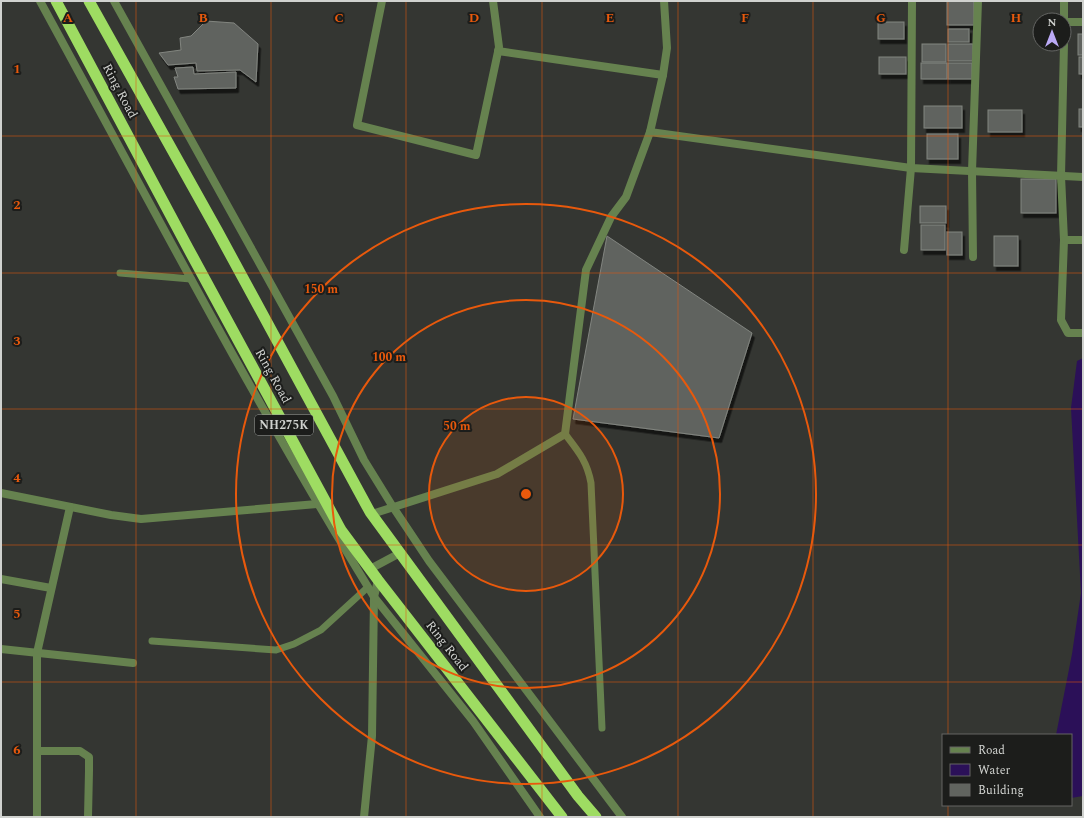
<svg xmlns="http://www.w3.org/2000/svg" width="1084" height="818" font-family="Spectral,serif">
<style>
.water{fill:#2b1058}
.building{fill:#61645f;stroke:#828580;filter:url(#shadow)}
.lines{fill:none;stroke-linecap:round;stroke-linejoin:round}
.service{stroke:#66824f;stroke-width:7}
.minor{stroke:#66824f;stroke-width:8}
.tertiary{stroke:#66824f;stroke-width:8}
.trunk{stroke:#9edc62;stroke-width:11}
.grid{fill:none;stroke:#e8590c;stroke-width:1;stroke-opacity:0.55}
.ring{fill:none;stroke:#e8590c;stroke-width:2}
.labels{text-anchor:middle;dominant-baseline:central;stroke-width:4;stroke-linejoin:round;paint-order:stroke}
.shield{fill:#1c1d1b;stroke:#9a9c99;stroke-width:1}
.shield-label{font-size:12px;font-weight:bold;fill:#d0d2cf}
.street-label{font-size:13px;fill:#d0d2cf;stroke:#1c1d1b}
.grid-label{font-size:13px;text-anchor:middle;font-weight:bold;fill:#e8590c;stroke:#1c1d1b;stroke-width:4;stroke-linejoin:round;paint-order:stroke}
.centre{fill:#e8590c;stroke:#1c1d1b;stroke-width:2}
.ring-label{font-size:12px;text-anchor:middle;font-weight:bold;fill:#e8590c;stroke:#1c1d1b;stroke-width:4;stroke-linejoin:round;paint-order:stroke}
</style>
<defs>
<filter id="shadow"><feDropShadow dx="2.5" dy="4.5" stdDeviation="0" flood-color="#0009"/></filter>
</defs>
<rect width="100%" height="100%" fill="#343632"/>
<path class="water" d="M 1083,358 L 1083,796 L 1071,798 L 1071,735 L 1056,735 L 1072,654 L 1081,593 L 1071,408 L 1077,361 Z"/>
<g class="building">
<rect x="947" y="1" width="27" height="24"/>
<path d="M 206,21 L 234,23 L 258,44 L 256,82 L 240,70 L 197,71 L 196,63 L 168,65 L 159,53 L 181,50 L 180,38 L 191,36 Z"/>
<rect x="878" y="22" width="26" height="17"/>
<rect x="948" y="29" width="21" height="13"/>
<rect x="1078" y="34" width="5" height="21"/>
<rect x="922" y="44" width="24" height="18"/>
<rect x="948" y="44" width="25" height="17"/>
<rect x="879" y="57" width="27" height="17"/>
<rect x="1079" y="57" width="4" height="17"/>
<rect x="921" y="63" width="26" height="16"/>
<rect x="948" y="63" width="24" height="16"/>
<path d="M 193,67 L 194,74 L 236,72 L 236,88 L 178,89 L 174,77 L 178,77 L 175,68 Z"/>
<rect x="924" y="106" width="38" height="22"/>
<rect x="1079" y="109" width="4" height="18"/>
<rect x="988" y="110" width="34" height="22"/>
<rect x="927" y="134" width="31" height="25"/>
<rect x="1021" y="179" width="35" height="34"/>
<rect x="920" y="206" width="26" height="17"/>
<rect x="921" y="225" width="24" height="25"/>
<rect x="947" y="232" width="15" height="23"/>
<path d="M 607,236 L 752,333 L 719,438 L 573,419 Z"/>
<rect x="994" y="236" width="24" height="30"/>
</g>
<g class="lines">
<g class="service">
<path d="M 120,273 L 191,279"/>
<path d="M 565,434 C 578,451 587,461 591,483 L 602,728"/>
<path d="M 152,641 L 276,650 L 294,644 L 321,630 L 368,587"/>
</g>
<g class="minor">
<path d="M 382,1 L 357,125 L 476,155 L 499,47 L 493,1"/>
<path d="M 1064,1 L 1064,30"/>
<path d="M 1064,22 L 1083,22"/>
<path d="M 1064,44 L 1061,176 L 1064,240 L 1061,320 L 1068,333 L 1083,333"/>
<path d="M 498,51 L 663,75"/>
<path d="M 650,132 L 911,168 L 1083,177"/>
<path d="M 1064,240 L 1083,240"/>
<path d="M 904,250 L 911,168 L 912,1"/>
<path d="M 973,257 L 972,171 L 978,1"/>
<path d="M 1,493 L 111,515 L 141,519 L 317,504"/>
<path d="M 370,569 L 400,553"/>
<path d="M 1,579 L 51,588"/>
<path d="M 1,649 L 133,663"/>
<path d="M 37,751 L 80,751 L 89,757 L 89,771 L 88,817"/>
<path d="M 37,817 L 37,653 L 70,507"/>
<path d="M 364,817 L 372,736 L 374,597 L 378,580"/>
</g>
<g class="tertiary">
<path d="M 40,1 C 147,197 251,396 368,587 L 374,597 L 473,721 L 540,817"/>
<path d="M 114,1 L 333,396 L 364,460 L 393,507 L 429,561 L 622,817"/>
<path d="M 372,514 L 497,474 L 565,434 L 586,270 L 611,217 L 626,197 L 650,132 L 663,75 L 667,48 L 664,1"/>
</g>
<g class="trunk">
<path d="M 56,1 L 188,248 L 341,530 L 378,580 L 562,817"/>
<path d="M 89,1 L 218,232 L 370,512 L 578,796 L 596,817"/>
</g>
</g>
<path class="grid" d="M 136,1 L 136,817M 271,1 L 271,817M 406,1 L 406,817M 542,1 L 542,817M 678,1 L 678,817M 813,1 L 813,817M 948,1 L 948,735M 1,136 L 1083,136M 1,273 L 1083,273M 1,409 L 1083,409M 1,545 L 1083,545M 1,682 L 1083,682M 948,805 L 948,817"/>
<circle cx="526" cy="494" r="97" fill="#e8590c" fill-opacity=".12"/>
<g class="ring">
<circle cx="526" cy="494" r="97"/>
<circle cx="526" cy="494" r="194"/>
<circle cx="526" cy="494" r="290"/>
</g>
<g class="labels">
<rect class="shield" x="255" y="415" width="58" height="20" rx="3"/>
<g class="shield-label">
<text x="284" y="425">NH275K</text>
</g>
<g class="street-label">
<text transform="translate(120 91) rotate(62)">Ring Road</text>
<text transform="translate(273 376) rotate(61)">Ring Road</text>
<text transform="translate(447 646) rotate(52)">Ring Road</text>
</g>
</g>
<g class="grid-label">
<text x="68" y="22">A</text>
<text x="203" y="22">B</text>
<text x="339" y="22">C</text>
<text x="474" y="22">D</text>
<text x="610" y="22">E</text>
<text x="745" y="22">F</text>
<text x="881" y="22">G</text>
<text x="1016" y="22">H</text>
<text x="17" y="73">1</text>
<text x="17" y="209">2</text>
<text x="17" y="345">3</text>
<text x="17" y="482">4</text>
<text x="17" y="618">5</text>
<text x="17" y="754">6</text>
</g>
<circle cx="526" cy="494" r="6" class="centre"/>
<g class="ring-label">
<text x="321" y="293">150 m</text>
<text x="389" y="361">100 m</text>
<text x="457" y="430">50 m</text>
</g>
<rect width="1084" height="818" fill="none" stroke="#d0d2cf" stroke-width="4"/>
<rect x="942" y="734" width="130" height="72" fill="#1c1d1b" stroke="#646563"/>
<rect x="950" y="747" width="20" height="6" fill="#66824f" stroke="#646563"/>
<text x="978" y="754" font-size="12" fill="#d0d2cf">Road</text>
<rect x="950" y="764" width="20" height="12" fill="#2b1058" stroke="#646563"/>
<text x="978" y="774" font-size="12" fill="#d0d2cf">Water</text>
<rect x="950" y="784" width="20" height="12" fill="#61645f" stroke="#646563"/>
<text x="978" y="794" font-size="12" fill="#d0d2cf">Building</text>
<g transform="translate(1052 32)"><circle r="19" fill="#1c1d1b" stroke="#646563"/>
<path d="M0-3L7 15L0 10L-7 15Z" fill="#bbaaf6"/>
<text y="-6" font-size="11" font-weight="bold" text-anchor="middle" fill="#d0d2cf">N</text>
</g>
</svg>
